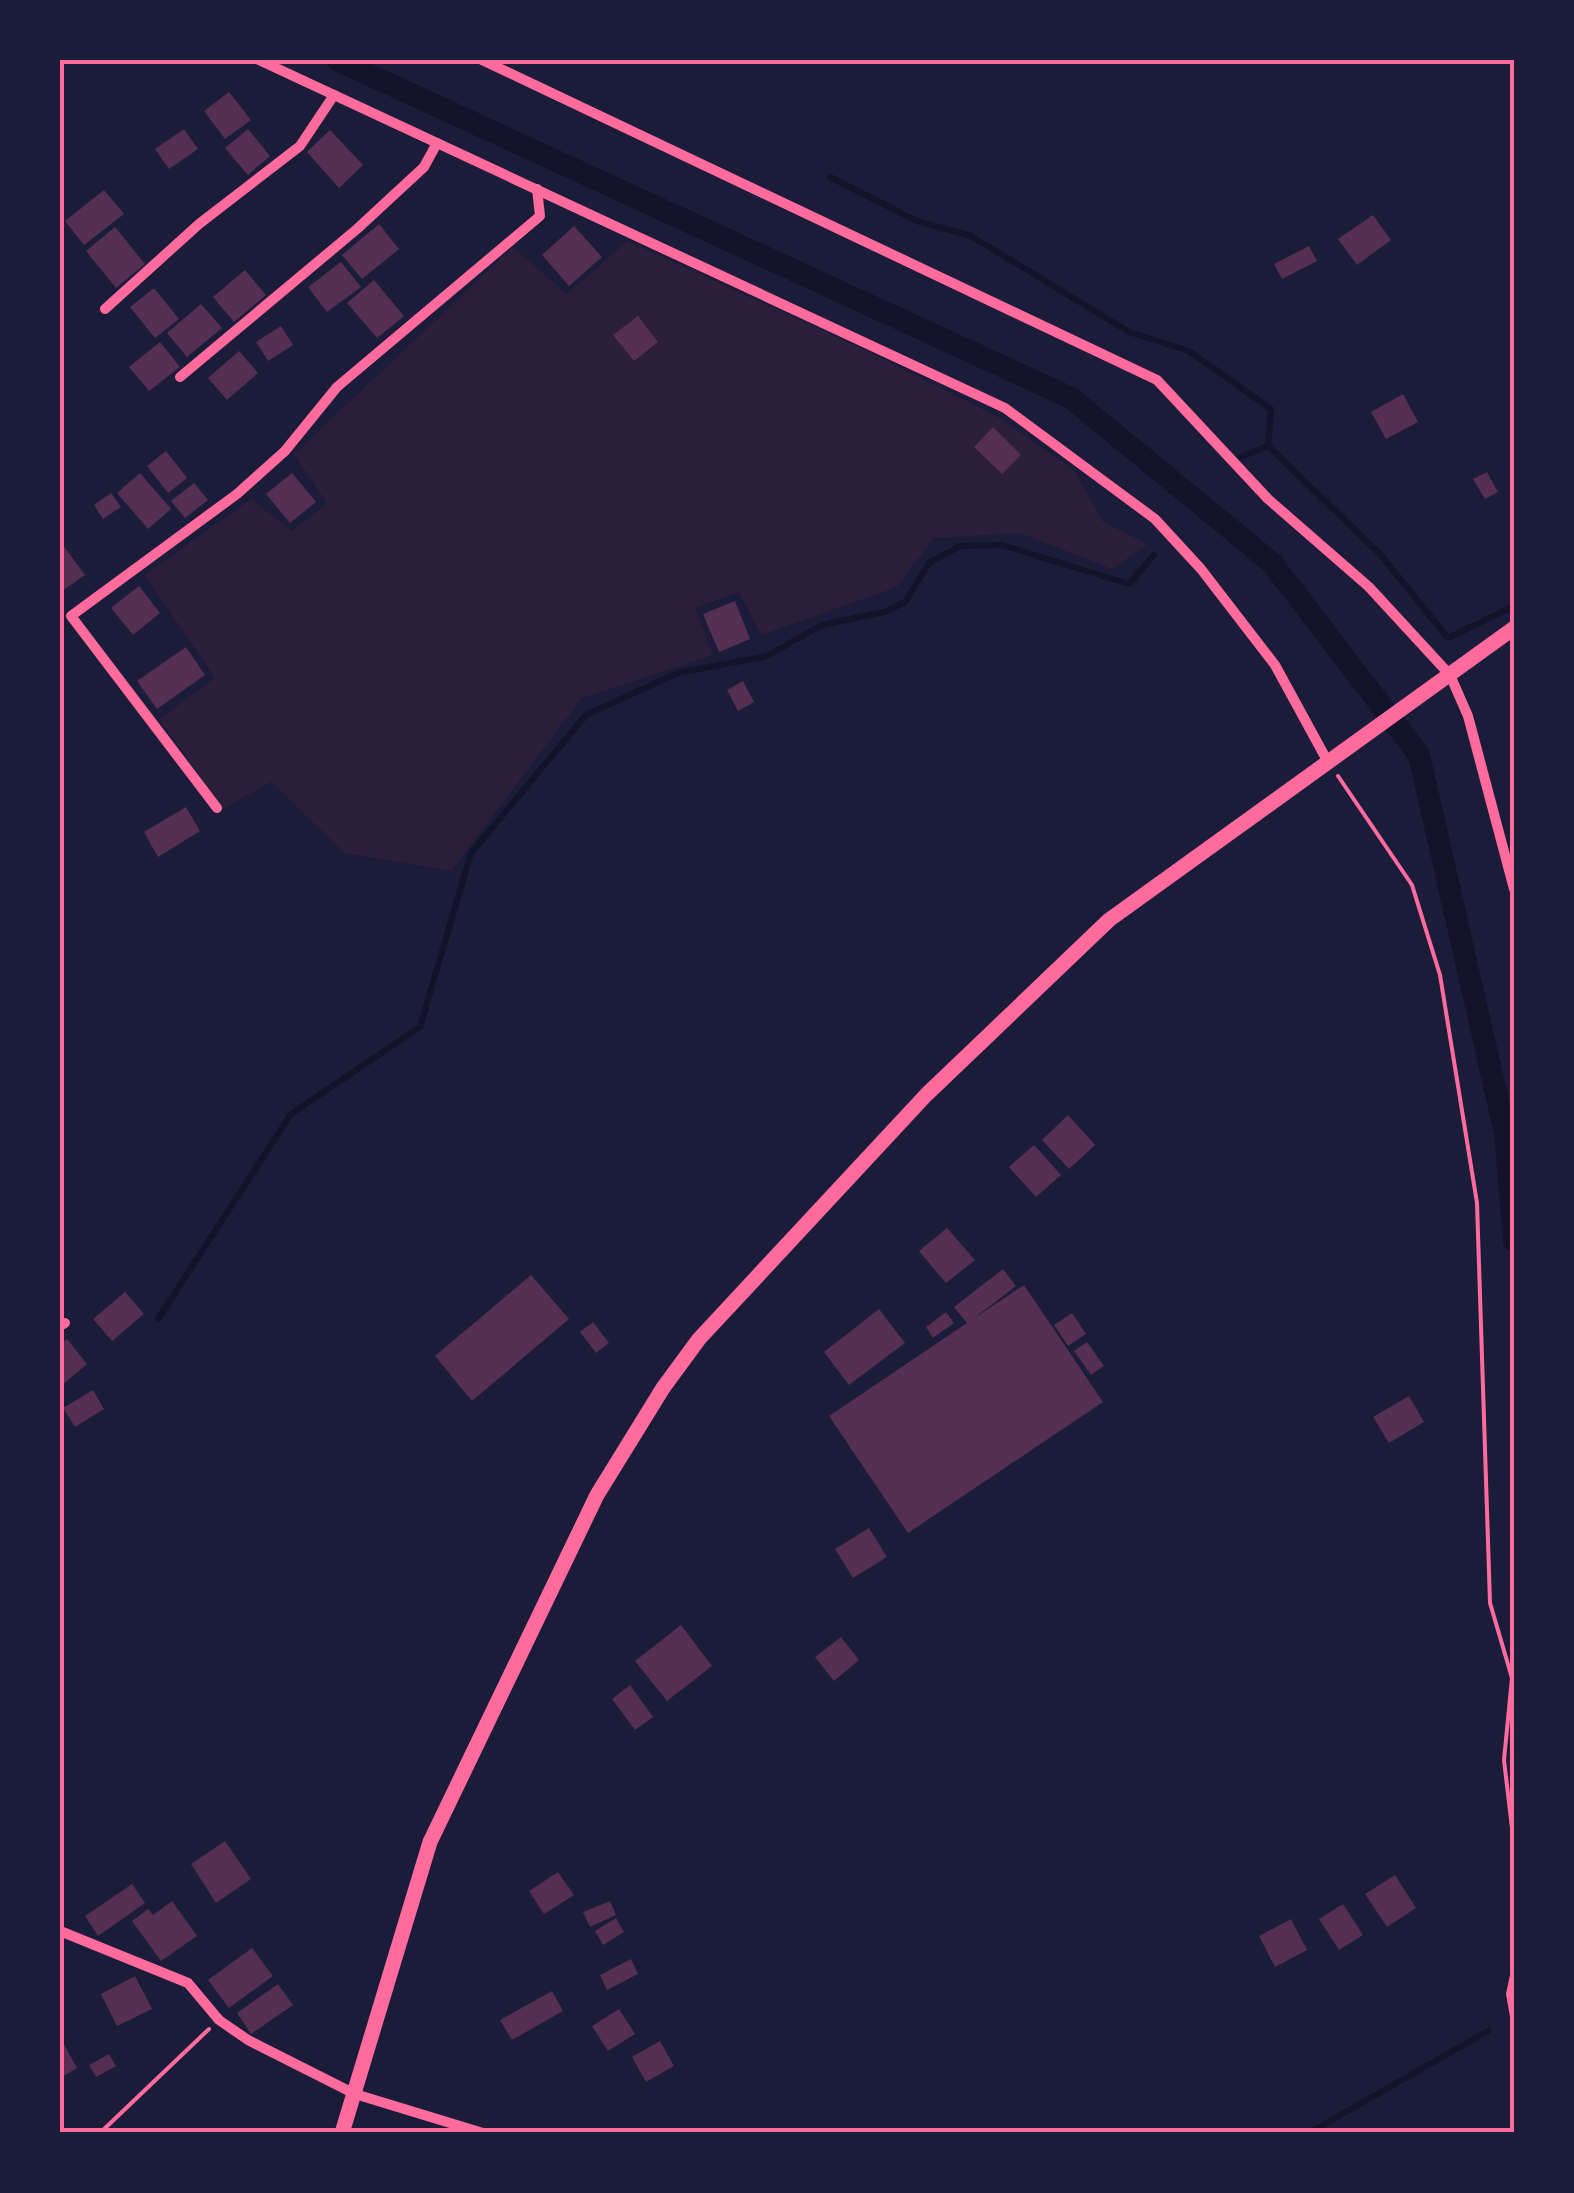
<svg xmlns="http://www.w3.org/2000/svg" width="1574" height="2193" font-family="'Crimson Pro',serif">
<style>
.green{fill:#2a1e3b}
.lines{fill:none;stroke-linecap:round;stroke-linejoin:round}
.stream{stroke:#12122b;stroke-width:6}
.canal{stroke:#12122b;stroke-width:22}
.building{fill:#542f53}
.path{stroke:#ff6b9d;stroke-width:4}
.minor{stroke:#ff6b9d;stroke-width:10}
.tertiary{stroke:#ff6b9d;stroke-width:15}
.neatline{fill:none;stroke:#ff6b9d;stroke-width:4}
</style>
<rect width="100%" height="100%" fill="#1b1b3a"/>
<path class="green" d="M 628,241 L 863,349 L 1000,418 L 1075,471 L 1103,522 L 1148,544 L 1112,569 L 1020,533 L 934,538 L 897,587 L 761,635 L 739,592 L 695,608 L 713,655 L 582,698 L 451,871 L 345,853 L 271,782 L 223,809 L 159,719 L 215,678 L 145,575 L 251,499 L 292,531 L 327,503 L 294,454 L 513,247 L 567,294 Z"/>
<g class="lines">
<g class="stream">
<path d="M 830,177 L 917,221 L 971,236 L 1129,332 L 1189,351 L 1271,409 L 1268,446 L 1241,457"/>
<path d="M 1268,446 L 1380,554 L 1448,638 L 1514,606"/>
<path d="M 158,1319 L 291,1114 L 420,1027 L 471,853 L 586,715 L 678,673 L 767,656 L 822,625 L 884,612 L 905,602 L 929,563 L 960,546 L 1002,545 L 1129,584 L 1154,555"/>
<path d="M 1309,2133 L 1488,2031"/>
</g>
<path class="canal" d="M 337,60 L 1071,398 L 1272,563 L 1419,755 L 1505,1133 L 1514,1241"/>
</g>
<g class="building">
<path d="M 229,92 L 251,120 L 225,139 L 204,111 Z"/>
<path d="M 184,129 L 198,149 L 169,169 L 155,149 Z"/>
<path d="M 248,129 L 270,156 L 248,175 L 225,148 Z"/>
<path d="M 330,130 L 363,165 L 339,188 L 307,152 Z"/>
<path d="M 104,190 L 124,214 L 84,245 L 65,221 Z"/>
<path d="M 1373,215 L 1391,240 L 1357,265 L 1338,239 Z"/>
<path d="M 379,224 L 399,249 L 362,279 L 342,255 Z"/>
<path d="M 574,226 L 602,257 L 569,286 L 542,255 Z"/>
<path d="M 115,227 L 145,264 L 116,288 L 86,251 Z"/>
<path d="M 1309,246 L 1317,261 L 1282,279 L 1274,264 Z"/>
<path d="M 341,262 L 361,287 L 327,312 L 308,287 Z"/>
<path d="M 245,270 L 266,295 L 234,322 L 213,297 Z"/>
<path d="M 374,280 L 404,316 L 377,338 L 347,303 Z"/>
<path d="M 154,288 L 179,319 L 155,338 L 130,307 Z"/>
<path d="M 201,304 L 222,328 L 187,357 L 167,333 Z"/>
<path d="M 638,316 L 658,342 L 634,361 L 613,335 Z"/>
<path d="M 281,326 L 293,345 L 268,361 L 256,342 Z"/>
<path d="M 160,342 L 180,367 L 149,391 L 129,367 Z"/>
<path d="M 239,351 L 258,373 L 227,400 L 208,378 Z"/>
<path d="M 1403,394 L 1418,422 L 1386,439 L 1371,412 Z"/>
<path d="M 993,427 L 1021,455 L 1002,474 L 974,447 Z"/>
<path d="M 166,451 L 187,478 L 168,493 L 147,466 Z"/>
<path d="M 1487,472 L 1498,492 L 1485,499 L 1473,479 Z"/>
<path d="M 140,473 L 171,509 L 148,529 L 117,493 Z"/>
<path d="M 292,473 L 316,502 L 290,523 L 266,494 Z"/>
<path d="M 194,483 L 208,500 L 185,518 L 171,501 Z"/>
<path d="M 111,493 L 121,507 L 103,519 L 94,505 Z"/>
<path d="M 60,541 L 85,575 L 62,591 L 60,587 Z"/>
<path d="M 139,586 L 160,613 L 133,635 L 111,608 Z"/>
<path d="M 735,601 L 750,639 L 719,652 L 703,614 Z"/>
<path d="M 186,647 L 205,675 L 157,709 L 137,681 Z"/>
<path d="M 743,681 L 754,702 L 738,711 L 727,690 Z"/>
<path d="M 186,807 L 200,831 L 158,857 L 144,832 Z"/>
<path d="M 1068,1115 L 1095,1145 L 1069,1169 L 1042,1140 Z"/>
<path d="M 1034,1145 L 1061,1175 L 1036,1197 L 1009,1167 Z"/>
<path d="M 947,1228 L 975,1260 L 946,1283 L 919,1251 Z"/>
<path d="M 1003,1269 L 1016,1286 L 973,1319 L 1024,1285 L 1103,1402 L 908,1533 L 829,1416 L 967,1323 L 954,1307 Z"/>
<path d="M 531,1275 L 569,1319 L 472,1401 L 435,1356 Z"/>
<path d="M 125,1292 L 144,1314 L 112,1341 L 93,1319 Z"/>
<path d="M 879,1309 L 905,1343 L 849,1385 L 824,1352 Z"/>
<path d="M 946,1312 L 954,1323 L 933,1338 L 926,1327 Z"/>
<path d="M 1072,1313 L 1086,1334 L 1068,1346 L 1054,1325 Z"/>
<path d="M 593,1322 L 609,1343 L 596,1353 L 580,1332 Z"/>
<path d="M 67,1339 L 87,1364 L 62,1385 L 60,1345 Z"/>
<path d="M 1087,1342 L 1104,1366 L 1091,1375 L 1074,1351 Z"/>
<path d="M 93,1390 L 104,1409 L 75,1427 L 63,1408 Z"/>
<path d="M 1409,1396 L 1424,1422 L 1389,1443 L 1373,1417 Z"/>
<path d="M 869,1528 L 887,1557 L 853,1578 L 835,1549 Z"/>
<path d="M 681,1625 L 712,1666 L 667,1701 L 635,1661 Z"/>
<path d="M 841,1637 L 859,1660 L 834,1681 L 815,1657 Z"/>
<path d="M 630,1685 L 653,1717 L 635,1730 L 612,1699 Z"/>
<path d="M 225,1841 L 251,1879 L 216,1903 L 191,1864 Z"/>
<path d="M 558,1872 L 574,1895 L 544,1914 L 529,1891 Z"/>
<path d="M 1395,1875 L 1416,1908 L 1387,1927 L 1365,1894 Z"/>
<path d="M 132,1884 L 145,1903 L 98,1936 L 85,1916 Z"/>
<path d="M 172,1901 L 197,1936 L 161,1961 L 132,1921 L 148,1909 L 153,1915 Z"/>
<path d="M 610,1901 L 616,1915 L 590,1927 L 583,1912 Z"/>
<path d="M 1343,1904 L 1363,1935 L 1339,1950 L 1319,1919 Z"/>
<path d="M 616,1918 L 624,1932 L 603,1945 L 595,1931 Z"/>
<path d="M 1291,1919 L 1307,1950 L 1275,1967 L 1259,1936 Z"/>
<path d="M 252,1948 L 273,1976 L 229,2008 L 208,1980 Z"/>
<path d="M 631,1959 L 638,1974 L 607,1990 L 600,1975 Z"/>
<path d="M 135,1976 L 152,2009 L 117,2026 L 101,1994 Z"/>
<path d="M 278,1984 L 293,2005 L 251,2034 L 237,2013 Z"/>
<path d="M 552,1991 L 563,2011 L 512,2040 L 500,2020 Z"/>
<path d="M 619,2009 L 635,2034 L 608,2051 L 592,2026 Z"/>
<path d="M 60,2037 L 77,2068 L 60,2078 Z"/>
<path d="M 660,2041 L 674,2066 L 646,2082 L 632,2057 Z"/>
<path d="M 109,2054 L 116,2066 L 96,2077 L 89,2065 Z"/>
</g>
<g class="lines">
<g class="path">
<path d="M 1338,776 L 1412,885 L 1440,975 L 1477,1203 L 1490,1603 L 1512,1678 L 1504,1760 L 1514,1845"/>
<path d="M 1514,1966 L 1508,1994 L 1514,2028"/>
<path d="M 100,2133 L 209,2029"/>
</g>
<g class="minor">
<path d="M 259,60 L 1005,408 L 1155,519 L 1201,569 L 1275,665 L 1329,764"/>
<path d="M 482,60 L 1157,380 L 1268,499 L 1369,587 L 1450,675 L 1468,716 L 1514,889"/>
<path d="M 105,309 L 199,224 L 300,146 L 334,95"/>
<path d="M 180,377 L 357,229 L 424,167 L 437,143"/>
<path d="M 217,808 L 71,616 L 237,494 L 285,451 L 337,387 L 540,216 L 537,189"/>
<path d="M 60,1326 L 65,1323"/>
<path d="M 60,1931 L 188,1983 L 219,2020 L 248,2040 L 355,2094 L 483,2133"/>
</g>
<path class="tertiary" d="M 342,2133 L 430,1842 L 597,1495 L 663,1388 L 699,1339 L 926,1095 L 1109,920 L 1514,628"/>
</g>
<rect width="1574" height="2193" fill="none" stroke="#1b1b3a" stroke-width="125"/>
<rect x="62" y="62" width="1450" height="2068" class="neatline"/>
</svg>
